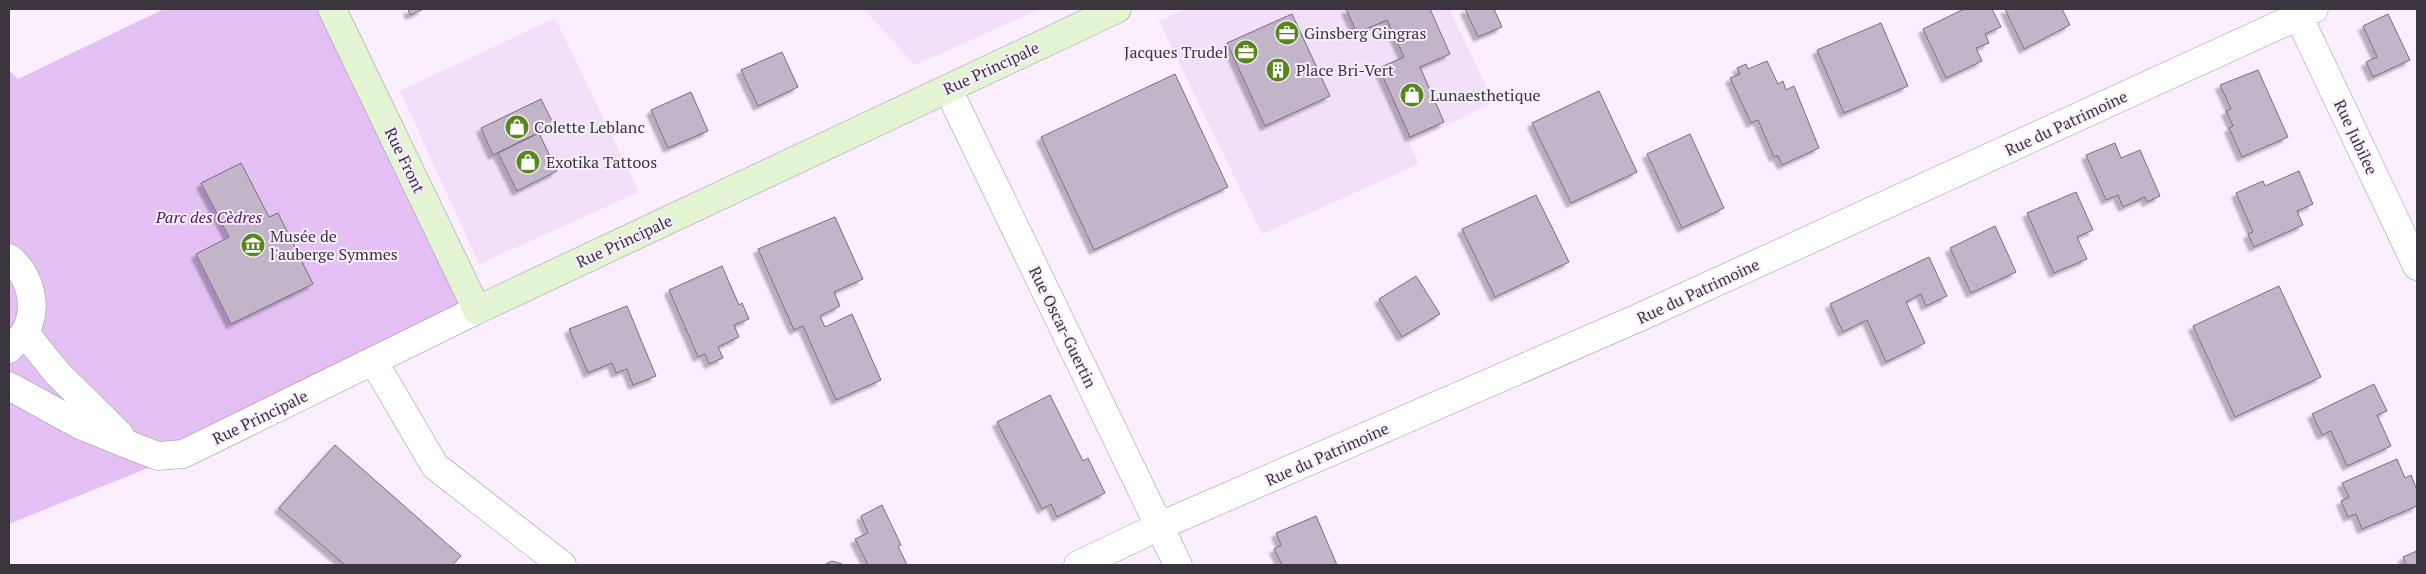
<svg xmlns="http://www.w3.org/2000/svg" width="2426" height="574" font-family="'PT Serif',serif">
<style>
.built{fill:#f2dffa}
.green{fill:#e4c0f4}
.building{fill:#c2b5c9;stroke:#796c7e;filter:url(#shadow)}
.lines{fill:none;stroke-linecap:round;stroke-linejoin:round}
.street-casing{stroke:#9d8fa3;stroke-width:29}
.secondary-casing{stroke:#9d8fa3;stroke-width:29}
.street{stroke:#fff;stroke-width:28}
.secondary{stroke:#e3f5d2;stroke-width:28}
.labels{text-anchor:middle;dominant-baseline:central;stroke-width:4;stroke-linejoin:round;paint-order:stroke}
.poi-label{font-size:16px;fill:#3a343c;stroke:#faeeff;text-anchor:start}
.street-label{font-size:16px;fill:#3a343c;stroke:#faeeff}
.park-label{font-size:16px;font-style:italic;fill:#4b195e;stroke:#faeeff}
</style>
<defs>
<filter id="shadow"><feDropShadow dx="-4.5" dy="4.5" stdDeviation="1" flood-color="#0004"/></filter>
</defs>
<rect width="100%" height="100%" fill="#faeeff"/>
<g class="built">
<path d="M 864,9 L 1040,9 L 915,65 Z"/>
<path d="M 1186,9 L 1449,9 L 1494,102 L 1409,144 L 1419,164 L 1262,234 L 1159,21 Z"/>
<path d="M 555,18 L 639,192 L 479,264 L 400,91 Z"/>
</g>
<path class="green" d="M 164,9 L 332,9 L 477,310 L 183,454 L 9,524 L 9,70 L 18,79 Z"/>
<g class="building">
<path d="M 408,9 L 424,9 L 410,15 Z"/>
<path d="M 1346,9 L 1430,9 L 1450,54 L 1420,67 L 1444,122 L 1410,137 L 1379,68 L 1404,57 L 1387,20 L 1357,33 Z"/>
<path d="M 1465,9 L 1494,9 L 1502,27 L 1478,37 Z"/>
<path d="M 1964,9 L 1992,9 L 2001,27 L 1985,34 L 1989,43 L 1976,48 L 1982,61 L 1946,78 L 1923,29 Z"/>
<path d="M 2005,9 L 2062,9 L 2070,25 L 2024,49 Z"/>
<path d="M 1292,14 L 1330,96 L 1265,126 L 1227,43 Z"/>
<path d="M 2388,14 L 2410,60 L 2373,77 L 2366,62 L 2377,57 L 2363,26 Z"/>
<path d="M 1881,23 L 1908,86 L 1844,113 L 1817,50 Z"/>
<path d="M 782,52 L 798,87 L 758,106 L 741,70 Z"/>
<path d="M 1767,61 L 1778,84 L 1783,81 L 1786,90 L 1794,86 L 1819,148 L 1782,165 L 1778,156 L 1774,157 L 1758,120 L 1751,123 L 1730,78 L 1740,74 L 1737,68 L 1746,64 L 1748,69 Z"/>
<path d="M 2258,70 L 2288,137 L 2242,157 L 2229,128 L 2233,126 L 2226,111 L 2231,109 L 2220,85 Z"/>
<path d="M 1175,74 L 1228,187 L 1094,250 L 1041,137 Z"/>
<path d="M 1599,91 L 1637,172 L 1571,203 L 1532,123 Z"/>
<path d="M 691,92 L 708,131 L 668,148 L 651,110 Z"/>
<path d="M 541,99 L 554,125 L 493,155 L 481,128 Z"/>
<path d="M 539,133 L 557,171 L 517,191 L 498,153 Z"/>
<path d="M 1690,134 L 1724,208 L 1682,228 L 1647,154 Z"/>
<path d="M 2115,143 L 2121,158 L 2140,150 L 2160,196 L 2147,202 L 2145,197 L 2123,207 L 2118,195 L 2106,200 L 2086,155 Z"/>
<path d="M 241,163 L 269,217 L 278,213 L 313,284 L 231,324 L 196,254 L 229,237 L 201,183 Z"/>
<path d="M 2299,171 L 2313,204 L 2297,211 L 2303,225 L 2254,247 L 2248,234 L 2253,232 L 2236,193 L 2263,181 L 2265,186 Z"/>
<path d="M 2076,192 L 2093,230 L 2077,237 L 2087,259 L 2054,273 L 2027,213 Z"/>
<path d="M 1536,195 L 1569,262 L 1495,297 L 1462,229 Z"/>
<path d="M 835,217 L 863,279 L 834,292 L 840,306 L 820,316 L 825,327 L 852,314 L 881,380 L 836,400 L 803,326 L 794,330 L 758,249 Z"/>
<path d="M 1995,226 L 2016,272 L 1971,293 L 1950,248 Z"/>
<path d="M 1929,257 L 1947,296 L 1926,306 L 1921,294 L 1906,302 L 1925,343 L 1886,362 L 1867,320 L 1843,332 L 1830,304 Z"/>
<path d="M 722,266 L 739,305 L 742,303 L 749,319 L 734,325 L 739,337 L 718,347 L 723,358 L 709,364 L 705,354 L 698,357 L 669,290 Z"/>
<path d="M 1416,276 L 1440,314 L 1402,337 L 1379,299 Z"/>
<path d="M 2279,286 L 2321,377 L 2235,417 L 2193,326 Z"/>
<path d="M 627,306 L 656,376 L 633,385 L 627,369 L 616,373 L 612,363 L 588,373 L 569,329 Z"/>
<path d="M 2374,384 L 2387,411 L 2377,415 L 2391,446 L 2347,466 L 2331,431 L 2322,435 L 2312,414 Z"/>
<path d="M 1050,395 L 1083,461 L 1088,458 L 1105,493 L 1057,517 L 1051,504 L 1042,509 L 997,422 Z"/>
<path d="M 335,445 L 461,556 L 452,565 L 345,565 L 279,508 Z"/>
<path d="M 2397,459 L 2405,478 L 2411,475 L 2417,490 L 2417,506 L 2362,529 L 2356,514 L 2348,517 L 2341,501 L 2349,497 L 2342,483 Z"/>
<path d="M 882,505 L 901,545 L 898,546 L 907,565 L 868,565 L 855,539 L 868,533 L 861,516 Z"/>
<path d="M 1316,516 L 1337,565 L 1282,565 L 1274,549 L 1281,545 L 1276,533 Z"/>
<path d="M 2417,551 L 2417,565 L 2406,565 L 2403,557 Z"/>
<path d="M 832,561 L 842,564 L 843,565 L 824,565 Z"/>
</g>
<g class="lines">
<defs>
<g id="street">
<path d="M 2295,9 L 2417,266"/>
<path d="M 948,89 L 1178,565"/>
<path d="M 9,258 C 30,275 39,307 25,332 C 22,338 14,343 9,349"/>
<path d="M 25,333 L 57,373 L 120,435"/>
<path d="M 374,362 L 435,466 L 562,565"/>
<path d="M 9,386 L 80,425 L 137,448 L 158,456 L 183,454 L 477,310"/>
<path d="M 1078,565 L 1160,526 L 1638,318 L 2314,9"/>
</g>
<path id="secondary" d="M 332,9 L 477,310 L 1117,9"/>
</defs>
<use href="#street" class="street-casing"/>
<use href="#secondary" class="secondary-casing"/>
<use href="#street" class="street"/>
<use href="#secondary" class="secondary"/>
</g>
<defs>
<symbol id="office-disc" viewBox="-11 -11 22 22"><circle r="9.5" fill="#57871a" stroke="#faeeff"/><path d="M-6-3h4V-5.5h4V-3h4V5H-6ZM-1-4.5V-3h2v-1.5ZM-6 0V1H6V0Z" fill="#fff"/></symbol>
<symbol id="building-disc" viewBox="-11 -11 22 22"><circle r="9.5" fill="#57871a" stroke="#faeeff"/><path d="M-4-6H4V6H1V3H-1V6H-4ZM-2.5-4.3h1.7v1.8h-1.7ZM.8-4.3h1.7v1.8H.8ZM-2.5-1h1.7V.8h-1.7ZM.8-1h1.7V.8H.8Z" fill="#fff"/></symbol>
<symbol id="shop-disc" viewBox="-11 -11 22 22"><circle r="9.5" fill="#57871a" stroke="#faeeff"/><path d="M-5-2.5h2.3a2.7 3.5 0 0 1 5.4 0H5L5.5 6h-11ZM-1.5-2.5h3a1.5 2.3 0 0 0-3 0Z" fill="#fff"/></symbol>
<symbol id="museum-disc" viewBox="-11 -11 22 22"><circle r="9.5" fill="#57871a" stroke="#faeeff"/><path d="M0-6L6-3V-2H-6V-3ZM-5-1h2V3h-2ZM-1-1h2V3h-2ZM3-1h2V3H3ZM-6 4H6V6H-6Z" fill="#fff"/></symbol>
</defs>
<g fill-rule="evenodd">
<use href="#office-disc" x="1273" y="19" width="28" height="28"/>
<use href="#office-disc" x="1232" y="38" width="28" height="28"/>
<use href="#building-disc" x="1264" y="56" width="28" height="28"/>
<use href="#shop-disc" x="1398" y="81" width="28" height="28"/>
<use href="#shop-disc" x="503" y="113" width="28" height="28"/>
<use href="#shop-disc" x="514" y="148" width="28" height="28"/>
<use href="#museum-disc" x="239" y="231" width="28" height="28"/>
</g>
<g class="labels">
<g class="poi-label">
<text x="1304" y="33">Ginsberg Gingras</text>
<text x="1228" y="52" text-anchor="end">Jacques Trudel</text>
<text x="1296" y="70">Place Bri-Vert</text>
<text x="1430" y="95">Lunaesthetique</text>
<text x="534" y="127">Colette Leblanc</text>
<text x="546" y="162">Exotika Tattoos</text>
<text x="270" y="236">Musée de<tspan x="270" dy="18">l'auberge Symmes</tspan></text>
</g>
<g class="street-label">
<text transform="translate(991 68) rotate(-25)">Rue Principale</text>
<text transform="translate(2066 123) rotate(-25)">Rue du Patrimoine</text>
<text transform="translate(2356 137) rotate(65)">Rue Jubilee</text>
<text transform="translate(405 160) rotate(64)">Rue Front</text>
<text transform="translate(624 241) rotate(-25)">Rue Principale</text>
<text transform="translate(1698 291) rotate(-25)">Rue du Patrimoine</text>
<text transform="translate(1063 327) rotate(64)">Rue Oscar-Guertin</text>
<text transform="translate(260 417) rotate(-26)">Rue Principale</text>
<text transform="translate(1327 454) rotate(-24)">Rue du Patrimoine</text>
</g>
<g class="park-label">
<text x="209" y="217">Parc des Cèdres</text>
</g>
</g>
<rect width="2426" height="574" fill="none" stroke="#3a343c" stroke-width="20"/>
</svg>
